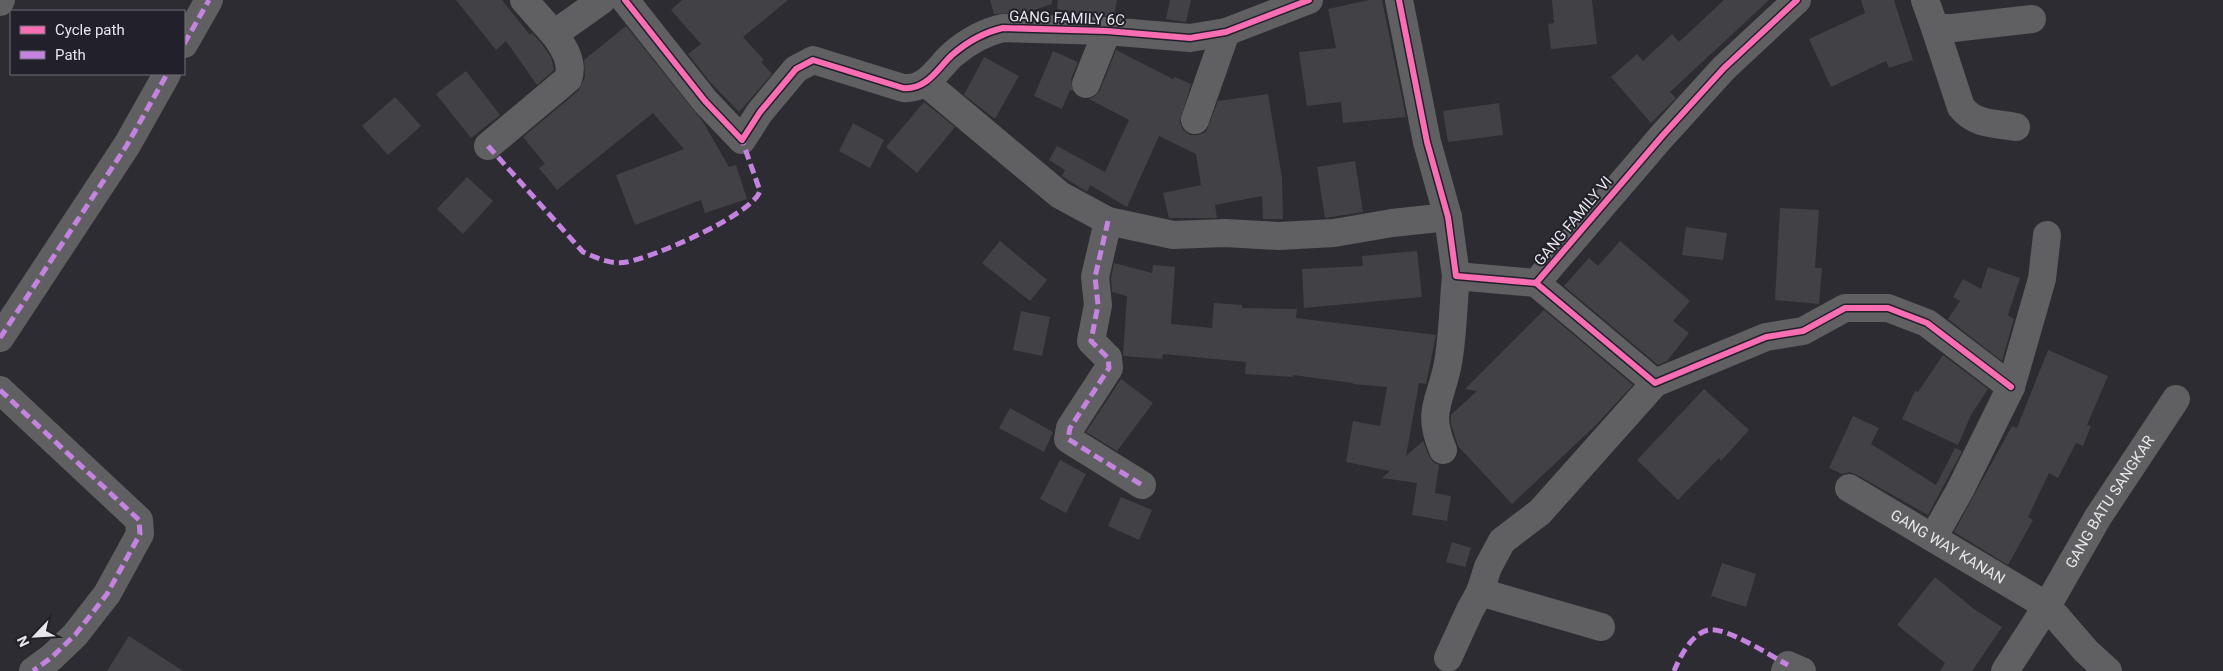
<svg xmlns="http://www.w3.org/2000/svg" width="2223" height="671" font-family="Roboto,sans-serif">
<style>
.building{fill:#424145}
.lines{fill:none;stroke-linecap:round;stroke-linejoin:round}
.minor{stroke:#606062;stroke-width:28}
.quiet{stroke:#c483df;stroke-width:5;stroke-dasharray:10 5;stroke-linecap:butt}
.cycleway-casing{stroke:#22202a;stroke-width:9}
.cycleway{stroke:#f96db3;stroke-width:6}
.labels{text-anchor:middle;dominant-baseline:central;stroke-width:4;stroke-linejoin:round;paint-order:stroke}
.street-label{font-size:15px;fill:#e6e6ec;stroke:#22202a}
</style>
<rect width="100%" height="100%" fill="#2d2c32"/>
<g class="building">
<path d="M 456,0 L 502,0 L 530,35 L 532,33 L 541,43 L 551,57 L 554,70 L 537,85 L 506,41 L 496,50 Z"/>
<path d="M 682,0 L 788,0 L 743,37 L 764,60 L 761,62 L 772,74 L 739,112 L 710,82 L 688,54 L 701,44 L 671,10 Z"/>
<path d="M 990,0 L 1052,0 L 1052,4 L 1025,13 L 994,14 Z"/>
<path d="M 1058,0 L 1117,0 L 1114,16 L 1084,15 L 1057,9 Z"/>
<path d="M 1170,0 L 1191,0 L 1186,22 L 1166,19 Z"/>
<path d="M 1369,0 L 1382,0 L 1406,117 L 1343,123 L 1341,102 L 1307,106 L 1299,52 L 1336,48 L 1328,9 Z"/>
<path d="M 1552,0 L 1592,0 L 1597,44 L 1551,49 L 1548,24 L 1554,23 Z"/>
<path d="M 1724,0 L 1769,0 L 1670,92 L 1676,98 L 1651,123 L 1611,77 L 1637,54 L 1643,61 L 1672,34 L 1679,42 Z"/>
<path d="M 1861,0 L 1894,0 L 1913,60 L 1889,68 L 1886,61 L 1831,87 L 1809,39 L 1865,13 Z"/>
<path d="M 626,26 L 703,122 L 729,167 L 736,165 L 747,199 L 705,213 L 701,200 L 635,225 L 616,175 L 684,149 L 653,113 L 557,190 L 539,168 L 545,164 L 523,137 L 578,91 L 585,77 L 584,60 Z"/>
<path d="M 1116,50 L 1173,79 L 1175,77 L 1191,84 L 1180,122 L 1183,130 L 1190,135 L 1198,135 L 1206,132 L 1218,101 L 1268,94 L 1282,178 L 1283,219 L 1263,219 L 1262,196 L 1215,205 L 1217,218 L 1169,218 L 1163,193 L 1201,185 L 1196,154 L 1159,136 L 1127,207 L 1090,185 L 1087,192 L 1062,176 L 1065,170 L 1049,160 L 1057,146 L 1105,172 L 1129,120 L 1089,99 L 1095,96 L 1100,90 Z"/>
<path d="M 1053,51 L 1078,62 L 1071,79 L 1073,91 L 1070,90 L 1062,109 L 1034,96 Z"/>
<path d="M 984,57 L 1019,76 L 995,119 L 964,95 Z"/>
<path d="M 466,71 L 500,115 L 471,138 L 436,94 Z"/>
<path d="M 395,97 L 421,126 L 388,155 L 362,126 Z"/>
<path d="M 924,102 L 955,127 L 917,173 L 886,147 Z"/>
<path d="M 1499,103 L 1503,135 L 1448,142 L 1443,111 Z"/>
<path d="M 853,123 L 884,140 L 870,168 L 839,151 Z"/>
<path d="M 1355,161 L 1363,212 L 1325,218 L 1317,167 Z"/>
<path d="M 467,177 L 493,201 L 463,234 L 437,209 Z"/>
<path d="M 1780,208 L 1819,210 L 1815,268 L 1822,268 L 1819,304 L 1775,300 Z"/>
<path d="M 1686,227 L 1727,233 L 1723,260 L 1682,255 Z"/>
<path d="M 1000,241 L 1047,280 L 1030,301 L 982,263 Z"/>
<path d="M 1620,241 L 1690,301 L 1673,321 L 1689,333 L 1667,361 L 1658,365 L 1564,286 L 1589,258 L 1598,266 Z"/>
<path d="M 1417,251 L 1422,297 L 1304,308 L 1302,269 L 1363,266 L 1362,256 Z"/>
<path d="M 1114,263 L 1152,273 L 1153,265 L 1175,267 L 1171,324 L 1212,328 L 1214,303 L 1242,305 L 1242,308 L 1297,309 L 1296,318 L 1436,335 L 1426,384 L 1419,383 L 1406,456 L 1423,441 L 1429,456 L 1433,462 L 1439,465 L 1435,493 L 1451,496 L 1447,521 L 1412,515 L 1417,483 L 1382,478 L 1390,471 L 1346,462 L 1353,421 L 1380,426 L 1387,387 L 1353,384 L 1353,383 L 1293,375 L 1293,377 L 1245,374 L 1246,362 L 1163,354 L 1162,359 L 1123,356 L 1127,296 L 1112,292 L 1111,278 Z"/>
<path d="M 1988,267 L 2020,278 L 2008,315 L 2014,319 L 2002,361 L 1948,319 L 1960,301 L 1953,297 L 1963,279 L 1981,289 Z"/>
<path d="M 1544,310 L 1633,385 L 1597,424 L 1512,504 L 1458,446 L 1451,424 L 1451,415 L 1477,391 L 1465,389 Z"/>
<path d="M 1021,311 L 1050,317 L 1042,356 L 1013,350 Z"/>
<path d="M 2048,350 L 2108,376 L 2087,425 L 2091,426 L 2083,446 L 2076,443 L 2058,478 L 2049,473 L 2028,517 L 2033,520 L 2008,565 L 1954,532 L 2012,426 L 2017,428 Z"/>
<path d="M 1943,355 L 1988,389 L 1971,415 L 1958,445 L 1902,419 L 1915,391 L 1918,392 Z"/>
<path d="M 1121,379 L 1153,403 L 1117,451 L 1086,432 Z"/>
<path d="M 1704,389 L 1749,430 L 1721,461 L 1719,458 L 1678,500 L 1637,460 Z"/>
<path d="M 1010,408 L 1053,432 L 1044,452 L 999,428 Z"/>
<path d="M 1853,416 L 1879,428 L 1871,444 L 1936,485 L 1955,448 L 1962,451 L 1928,515 L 1857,475 L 1850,472 L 1842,474 L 1829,468 Z"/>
<path d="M 1060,460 L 1086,474 L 1066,513 L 1040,499 Z"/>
<path d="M 1121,497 L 1152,510 L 1139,540 L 1108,526 Z"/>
<path d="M 1452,542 L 1471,548 L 1465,567 L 1446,562 Z"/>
<path d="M 1722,563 L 1756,574 L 1746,607 L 1711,596 Z"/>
<path d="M 1935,577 L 1974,609 L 2002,627 L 1972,671 L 1940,671 L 1945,663 L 1897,625 Z"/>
<path d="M 129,636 L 183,671 L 107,671 Z"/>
</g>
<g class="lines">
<g class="minor">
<path d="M 524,0 L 554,34 L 602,0"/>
<path d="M 625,0 L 705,101 L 742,140 L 760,112 L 796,69 L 813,60 L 903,88 C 927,90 937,69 952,55 C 967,42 985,32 1003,28 L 1107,31 L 1190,38 L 1226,32 L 1309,0"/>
<path d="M 1399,0 L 1427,142 L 1448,217 L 1456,276 L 1536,283 L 1663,135 L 1724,68 L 1797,0"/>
<path d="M 1925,0 L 1935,28 L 1953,28 L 2032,19"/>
<path d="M 0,2 L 1,0"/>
<path d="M 1935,28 L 1961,107 C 1975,125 1994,123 2016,127"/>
<path d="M 184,44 L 209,0"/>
<path d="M 926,83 L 1060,195 L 1108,221 L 1173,235 L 1225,233 L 1279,236 L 1334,233 L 1392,223 L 1448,217"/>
<path d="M 1086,84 L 1107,31"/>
<path d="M 1195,120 L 1226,32"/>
<path d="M 488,146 L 568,79 C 574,63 564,47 554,34"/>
<path d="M 1108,221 L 1095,277 L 1098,305 L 1091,341 L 1108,358 L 1109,368 L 1070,428 L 1068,439 L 1142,485"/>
<path d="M 1536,283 L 1655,383 L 1766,337 L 1803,331 L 1845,308 L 1888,308 L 1927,323 L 2011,387"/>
<path d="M 0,338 L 127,145 L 167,74"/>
<path d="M 0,390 L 139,520 L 140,534 L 107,594 L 75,635 L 52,657 L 33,671"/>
<path d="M 1443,450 C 1427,412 1439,404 1447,368 C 1453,340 1453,305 1456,276"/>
<path id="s1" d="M 1849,488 L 2047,606 L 2086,651 L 2108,671"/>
<path d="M 1933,538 L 1960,490 L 2011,387 L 2042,279 L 2047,235"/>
<path d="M 1480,592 L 1601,627"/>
<path d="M 1448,658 L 1470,610 L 1480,592 L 1488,567 L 1502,541 L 1540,512 L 1655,383"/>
<path d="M 1785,671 L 1788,665 L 1802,671"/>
<path id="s2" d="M 2005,671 L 2047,606 L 2098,517 L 2176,399"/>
</g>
<g class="quiet">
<path d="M 184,44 L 209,0"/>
<path d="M 488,146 L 583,252 C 597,258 611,265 627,262 C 654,257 752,215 760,191 L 742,140 L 744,137"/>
<path d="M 1108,221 L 1095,277 L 1098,305 L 1091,341 L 1108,358 L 1109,368 L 1070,428 L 1068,439 L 1142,485"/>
<path d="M 0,338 L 127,145 L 167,74"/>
<path d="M 0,390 L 139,520 L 140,534 L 107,594 L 75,635 L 52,657 L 33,671"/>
<path d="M 1674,671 C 1680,657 1691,634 1708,630 C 1725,626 1771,656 1788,665"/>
</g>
<defs>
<g id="cycleway">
<path d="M 625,0 L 705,101 L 742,140 L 760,112 L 796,69 L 813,60 L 903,88 C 927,90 937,69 952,55 C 967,42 985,32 1003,28 L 1107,31 L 1190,38 L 1226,32 L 1309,0"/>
<path d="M 1399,0 L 1427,142 L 1448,217 L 1456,276 L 1536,283 L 1663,135 L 1724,68 L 1797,0"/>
<path d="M 1536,283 L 1655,383 L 1766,337 L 1803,331 L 1845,308 L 1888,308 L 1927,323 L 2011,387"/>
</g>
</defs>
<use href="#cycleway" class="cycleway-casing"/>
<use href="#cycleway" class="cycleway"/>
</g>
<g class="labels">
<g class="street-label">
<text transform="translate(1067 18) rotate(2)">GANG FAMILY 6C</text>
<text transform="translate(1573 221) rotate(-50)">GANG FAMILY VI</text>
<text stroke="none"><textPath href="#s2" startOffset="199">GANG BATU SANGKAR</textPath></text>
<text stroke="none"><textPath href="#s1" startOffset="115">GANG WAY KANAN</textPath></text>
</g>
</g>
<rect x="10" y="10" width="175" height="65" fill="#22202a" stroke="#706f78"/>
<rect x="20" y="26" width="25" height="8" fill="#f96db3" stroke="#706f78"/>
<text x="55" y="35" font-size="15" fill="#e6e6ec">Cycle path</text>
<rect x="20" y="51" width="25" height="8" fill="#c483df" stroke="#706f78"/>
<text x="55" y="60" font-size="15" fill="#e6e6ec">Path</text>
<g transform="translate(35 636) rotate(245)" stroke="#22202a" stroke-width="4" paint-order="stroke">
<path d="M0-4L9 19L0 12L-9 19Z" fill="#e6e6ec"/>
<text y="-8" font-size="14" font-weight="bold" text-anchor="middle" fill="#e6e6ec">N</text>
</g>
</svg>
